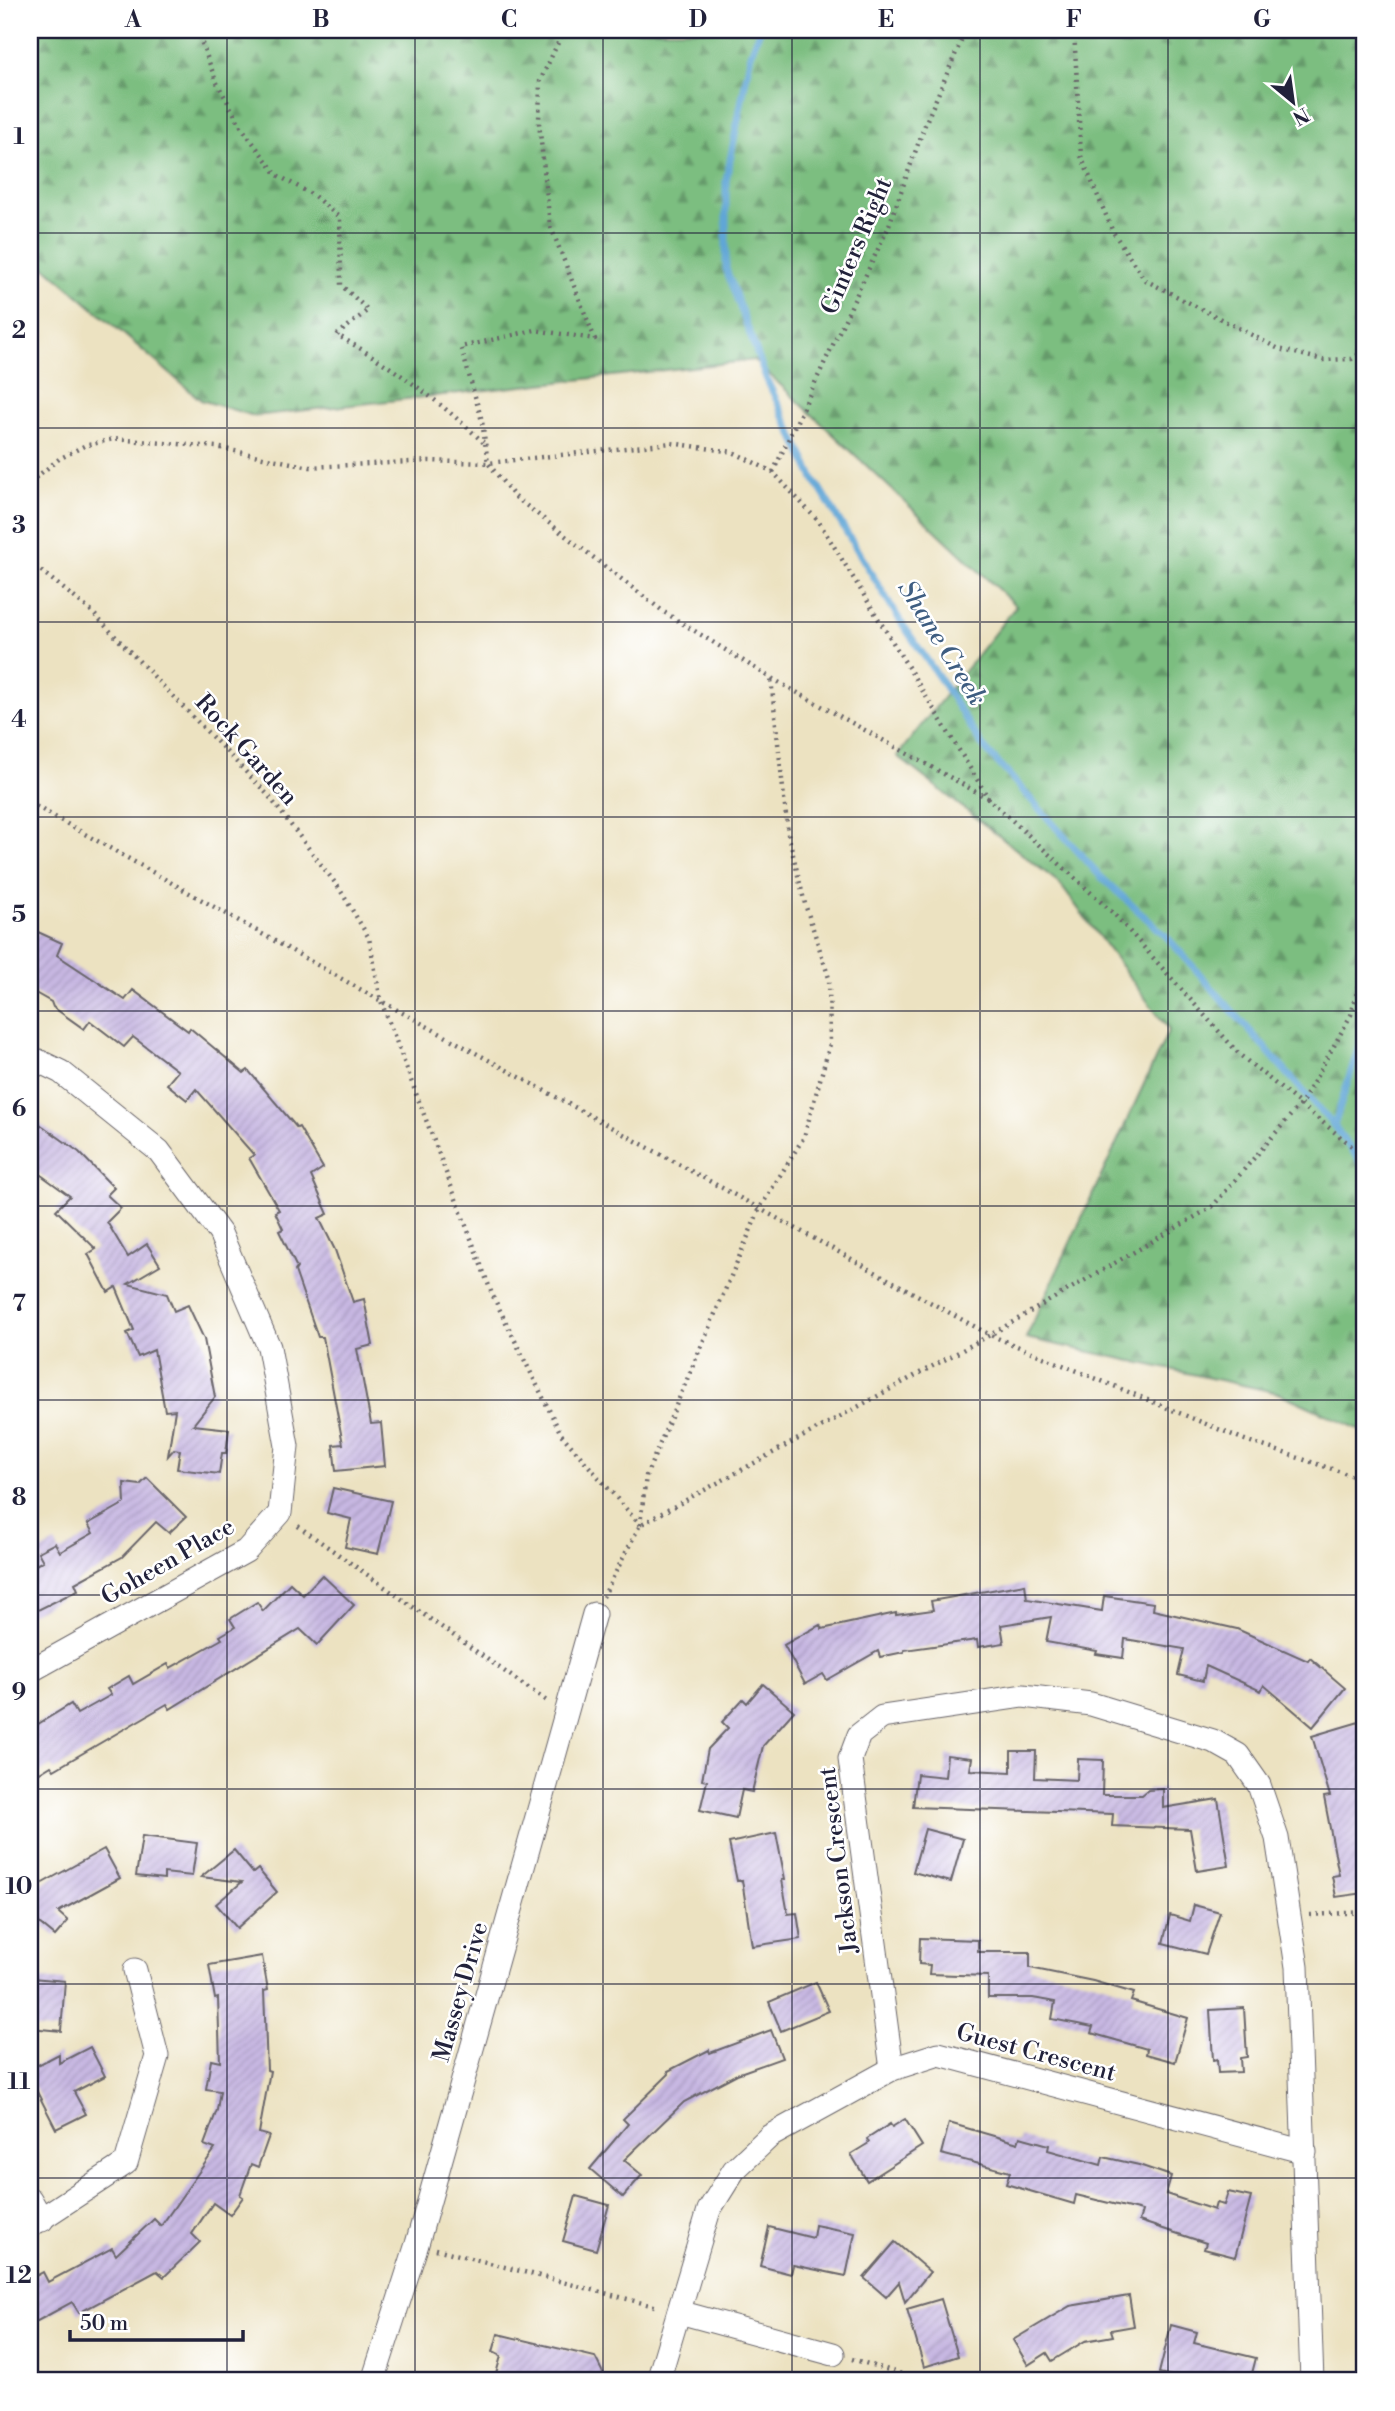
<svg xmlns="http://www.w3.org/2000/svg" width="1395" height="2411" font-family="'Libre Bodoni',serif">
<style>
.forest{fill:url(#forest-firs);stroke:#4f705e;stroke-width:2}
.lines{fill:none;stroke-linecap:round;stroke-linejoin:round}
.stream{stroke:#61a6d6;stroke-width:7}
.building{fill:url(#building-hatch)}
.minor-casing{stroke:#69656a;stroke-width:25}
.path{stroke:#69656a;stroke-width:4.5;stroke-dasharray:2 5;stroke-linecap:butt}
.minor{stroke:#fff;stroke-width:23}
.grid{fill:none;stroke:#22223b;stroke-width:2;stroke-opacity:0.55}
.labels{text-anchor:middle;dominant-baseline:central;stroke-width:5;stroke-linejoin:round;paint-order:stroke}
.street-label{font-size:24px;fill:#22223b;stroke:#fff}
.water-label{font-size:26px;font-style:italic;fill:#3e5d81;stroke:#fff}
.neatline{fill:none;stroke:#22223b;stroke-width:2.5}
.grid-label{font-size:23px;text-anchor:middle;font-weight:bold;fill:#22223b}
</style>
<defs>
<pattern id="forest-firs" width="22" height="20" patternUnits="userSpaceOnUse" patternTransform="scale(1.75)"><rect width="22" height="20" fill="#7cbe80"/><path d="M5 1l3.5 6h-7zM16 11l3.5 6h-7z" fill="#659a6a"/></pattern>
<pattern id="building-hatch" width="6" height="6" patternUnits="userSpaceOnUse" patternTransform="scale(1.75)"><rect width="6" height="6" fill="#c7b7e2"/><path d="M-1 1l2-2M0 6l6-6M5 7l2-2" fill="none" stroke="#ab9dc3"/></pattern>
</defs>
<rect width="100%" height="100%" fill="#fff"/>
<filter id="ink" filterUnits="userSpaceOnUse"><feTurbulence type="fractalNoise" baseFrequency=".0143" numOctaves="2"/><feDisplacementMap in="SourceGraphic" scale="14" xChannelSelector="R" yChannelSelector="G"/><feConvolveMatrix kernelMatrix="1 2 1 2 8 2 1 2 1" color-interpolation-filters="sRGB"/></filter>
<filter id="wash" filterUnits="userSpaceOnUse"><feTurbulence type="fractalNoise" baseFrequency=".00686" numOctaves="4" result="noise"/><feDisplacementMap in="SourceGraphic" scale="28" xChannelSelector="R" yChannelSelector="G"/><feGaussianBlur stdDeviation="1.57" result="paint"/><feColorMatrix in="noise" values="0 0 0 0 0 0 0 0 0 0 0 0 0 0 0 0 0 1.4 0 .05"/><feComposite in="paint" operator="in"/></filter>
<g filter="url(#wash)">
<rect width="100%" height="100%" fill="#ece2c1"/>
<path class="forest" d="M 30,30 L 1365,30 L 1365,1432 L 1279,1393 L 1026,1338 L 1169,1030 L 1059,883 L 897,756 L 1016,606 L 754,360 L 254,416 L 201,400 L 30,254 Z"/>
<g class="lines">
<g class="stream">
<path d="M 760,30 L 751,53 L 726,181 L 726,269 L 766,378 L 814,479 L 901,622 L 942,682 L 981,744 L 1101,877 L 1166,936 L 1334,1126 L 1365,1168"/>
<path d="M 1334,1126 L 1365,1027"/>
</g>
</g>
<g id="blocks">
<g class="building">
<path d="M 38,932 L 62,943 L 57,955 L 125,1000 L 133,990 L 188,1031 L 190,1028 L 244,1073 L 248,1070 L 297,1128 L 299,1127 L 323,1168 L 311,1176 L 328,1214 L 319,1218 L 335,1250 L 353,1302 L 364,1299 L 373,1345 L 357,1349 L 371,1424 L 381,1423 L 385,1466 L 336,1471 L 333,1445 L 343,1444 L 323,1337 L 318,1337 L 295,1271 L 297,1268 L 279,1231 L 283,1229 L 275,1212 L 279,1210 L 249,1158 L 254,1155 L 196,1089 L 187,1100 L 167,1084 L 178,1071 L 133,1037 L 124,1047 L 90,1021 L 84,1029 L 53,1007 L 51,1002 L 30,990 L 30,946 Z"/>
<path d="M 30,1117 L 79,1152 L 114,1188 L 107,1195 L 121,1208 L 107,1222 L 128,1257 L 147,1244 L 160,1265 L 128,1284 L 167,1294 L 174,1311 L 188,1305 L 204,1339 L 215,1397 L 193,1425 L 229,1429 L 226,1453 L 222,1453 L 219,1474 L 177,1469 L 180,1450 L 174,1449 L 168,1456 L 175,1410 L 165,1411 L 154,1350 L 138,1357 L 127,1333 L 134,1330 L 116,1287 L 108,1292 L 88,1254 L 96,1249 L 56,1210 L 70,1196 L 30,1167 Z"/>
<path d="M 147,1478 L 186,1517 L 169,1533 L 156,1522 L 122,1557 L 75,1583 L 78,1590 L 30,1614 L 30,1568 L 43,1561 L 38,1552 L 55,1543 L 60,1552 L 93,1533 L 88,1524 L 125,1503 L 124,1483 L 140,1485 Z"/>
<path d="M 333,1488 L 391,1501 L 378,1554 L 345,1547 L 351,1519 L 327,1513 Z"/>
<path d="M 322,1575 L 354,1605 L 317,1645 L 300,1629 L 170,1709 L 167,1704 L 54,1770 L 51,1766 L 30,1779 L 30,1729 L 71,1704 L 77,1714 L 111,1695 L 107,1689 L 129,1676 L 133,1684 L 168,1664 L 170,1668 L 222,1639 L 220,1636 L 235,1627 L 230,1619 L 257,1602 L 263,1611 L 290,1583 L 303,1595 Z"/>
<path d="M 1025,1584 L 1027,1599 L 1102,1611 L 1104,1596 L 1154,1603 L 1153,1610 L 1237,1629 L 1308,1661 L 1310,1658 L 1345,1688 L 1313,1727 L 1264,1685 L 1261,1691 L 1206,1666 L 1203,1681 L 1178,1675 L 1184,1649 L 1125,1639 L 1123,1658 L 1096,1654 L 1097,1651 L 1046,1642 L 1051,1617 L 1001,1625 L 1004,1643 L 978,1647 L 977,1640 L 904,1650 L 904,1652 L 880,1657 L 878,1651 L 827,1680 L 823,1674 L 805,1684 L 784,1645 L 820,1625 L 822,1629 L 896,1613 L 896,1615 L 933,1610 L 931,1601 Z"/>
<path d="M 763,1684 L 794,1711 L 763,1746 L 752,1792 L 742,1790 L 736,1818 L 700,1810 L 707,1781 L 702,1780 L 708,1749 L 728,1728 L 722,1722 L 743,1699 L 747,1703 Z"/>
<path d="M 1359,1722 L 1365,1745 L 1365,1893 L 1336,1897 L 1332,1876 L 1339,1875 L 1324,1797 L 1330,1796 L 1312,1736 Z"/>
<path d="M 1011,1751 L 1036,1751 L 1035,1778 L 1077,1780 L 1078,1759 L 1103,1760 L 1102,1795 L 1142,1795 L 1148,1790 L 1163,1789 L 1163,1808 L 1218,1799 L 1229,1866 L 1197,1871 L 1190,1829 L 1112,1826 L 1113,1814 L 913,1807 L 917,1774 L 945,1777 L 947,1755 L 972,1758 L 970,1770 L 1011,1772 Z"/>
<path d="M 925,1829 L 963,1839 L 951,1882 L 913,1872 Z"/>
<path d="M 776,1833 L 785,1879 L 782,1880 L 788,1914 L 797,1913 L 801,1939 L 752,1946 L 742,1880 L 737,1881 L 729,1843 Z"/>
<path d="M 142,1836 L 197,1843 L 192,1876 L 164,1873 L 164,1879 L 136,1876 Z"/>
<path d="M 104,1849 L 120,1878 L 58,1912 L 68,1921 L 55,1936 L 39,1923 L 30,1935 L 30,1890 Z"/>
<path d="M 234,1850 L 253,1873 L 258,1869 L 277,1892 L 237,1928 L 216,1904 L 242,1882 L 201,1877 Z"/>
<path d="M 1194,1905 L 1220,1912 L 1206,1954 L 1163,1943 L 1170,1915 L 1190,1921 Z"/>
<path d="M 920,1938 L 978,1940 L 978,1952 L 1030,1952 L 1030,1968 L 1093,1981 L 1134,1993 L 1131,2001 L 1188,2018 L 1175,2062 L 1146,2054 L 1147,2049 L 1091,2033 L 1093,2027 L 1052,2019 L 1055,2002 L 1033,1998 L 988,1998 L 988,1976 L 929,1974 L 930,1965 L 919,1964 Z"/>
<path d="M 262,1956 L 268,1990 L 264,1991 L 267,2070 L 270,2071 L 259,2133 L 269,2136 L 258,2167 L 251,2164 L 240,2195 L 243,2197 L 230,2215 L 213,2203 L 192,2234 L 200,2242 L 164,2277 L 157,2271 L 79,2313 L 72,2302 L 30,2325 L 30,2279 L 43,2272 L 48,2282 L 112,2248 L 116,2255 L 154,2219 L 161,2226 L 215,2149 L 204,2145 L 217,2110 L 220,2091 L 206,2089 L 211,2060 L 220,2062 L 218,1998 L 215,1999 L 209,1965 Z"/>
<path d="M 32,1978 L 65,1981 L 61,2031 L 30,2028 Z"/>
<path d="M 816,1982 L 829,2011 L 781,2031 L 769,2002 Z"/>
<path d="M 1244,2008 L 1247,2057 L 1240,2058 L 1241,2072 L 1218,2073 L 1217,2059 L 1213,2060 L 1210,2010 Z"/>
<path d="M 771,2030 L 782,2058 L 737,2074 L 684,2102 L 624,2160 L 642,2175 L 623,2197 L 590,2169 L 628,2124 L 623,2119 L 669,2074 L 668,2071 L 709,2050 L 710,2053 Z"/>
<path d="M 90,2047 L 105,2076 L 74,2092 L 86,2114 L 56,2129 L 30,2078 L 30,2069 L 59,2054 L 59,2063 Z"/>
<path d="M 905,2119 L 922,2146 L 867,2181 L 851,2154 L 869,2143 L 867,2139 L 890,2124 L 892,2127 Z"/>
<path d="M 949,2123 L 1018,2143 L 1020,2137 L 1049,2145 L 1048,2150 L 1101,2165 L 1103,2157 L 1139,2165 L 1171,2176 L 1166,2194 L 1214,2210 L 1216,2203 L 1224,2205 L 1228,2192 L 1251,2197 L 1235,2257 L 1204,2249 L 1206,2243 L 1139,2221 L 1142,2211 L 1076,2195 L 1074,2204 L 1006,2184 L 1010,2172 L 941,2154 Z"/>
<path d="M 576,2196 L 609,2205 L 596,2250 L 563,2241 Z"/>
<path d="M 815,2225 L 855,2233 L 846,2276 L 793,2265 L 791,2274 L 760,2266 L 769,2227 L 813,2238 Z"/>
<path d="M 895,2242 L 930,2272 L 905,2302 L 899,2282 L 886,2297 L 864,2278 Z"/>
<path d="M 1129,2296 L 1134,2326 L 1111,2330 L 1113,2336 L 1085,2341 L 1052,2361 L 1047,2353 L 1028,2365 L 1013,2340 L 1070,2306 Z"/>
<path d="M 941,2299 L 958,2356 L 924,2367 L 907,2309 Z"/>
<path d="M 1171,2325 L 1197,2332 L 1194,2343 L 1256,2358 L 1250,2381 L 1194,2381 L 1159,2373 Z"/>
<path d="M 498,2334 L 595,2357 L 607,2381 L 494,2381 L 501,2356 L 493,2352 Z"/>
</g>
</g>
</g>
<g filter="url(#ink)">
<use href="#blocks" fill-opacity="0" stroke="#69656a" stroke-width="2"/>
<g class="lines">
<defs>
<g id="minor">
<path d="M 30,1057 L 61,1072 L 159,1151 L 220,1233 L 269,1347 L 287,1446 L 280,1513 L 246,1551 L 30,1671"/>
<path d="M 892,2069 L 850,1759 L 859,1735 L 882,1717 L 1023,1696 L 1091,1704 L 1213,1741 L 1238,1755 L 1259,1785 L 1277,1838 L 1297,1967 L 1312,2381"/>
<path d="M 30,2199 L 42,2220"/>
<path d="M 30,2226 L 126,2163 L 157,2056 L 135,1970"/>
<path d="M 679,2312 L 833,2354"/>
<path d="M 373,2381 L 417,2244 L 594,1614"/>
<path d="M 658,2381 L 709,2210 L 734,2170 L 770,2136 L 892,2069 L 939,2054 L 1305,2152"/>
</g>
</defs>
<use href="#minor" class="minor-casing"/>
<g class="path">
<path d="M 197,30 L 216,81 L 242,128 L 277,175 L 313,195 L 340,218 L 341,285 L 368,310 L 337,335 C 392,366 440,401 485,444"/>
<path d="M 564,30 L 540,81 L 539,123 L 550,225 L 595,339 L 535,330 L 461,347 L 482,421 L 488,463 L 514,496 L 664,612 L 771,678 L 989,799 L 1114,914 L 1240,1055 L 1365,1157"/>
<path d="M 1074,30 L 1081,156 L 1113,232 L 1145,280 L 1279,349 L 1323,360 L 1352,359 L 1365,350"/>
<path d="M 773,472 L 888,228 L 926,122 L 966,30"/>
<path d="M 30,482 L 59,459 L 84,446 L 113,439 L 216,447 L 310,467 L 430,461 L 488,463 L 671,443 L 733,452 L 773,472 L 819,522 L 989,799"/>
<path d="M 30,562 L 90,610 L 268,795 L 339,888 L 369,938 L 381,1001 L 492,1294 L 561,1434 L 640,1525"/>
<path d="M 30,803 L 381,1001 L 990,1335 L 1245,1440 L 1365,1480"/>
<path d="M 640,1525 L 646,1476 L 760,1208 L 804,1137 L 830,1044 L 829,978 L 805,904 L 788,834 L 771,679"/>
<path d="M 298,1526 L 548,1702"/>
<path d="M 603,1597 L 640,1525 L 990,1335 L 1212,1207 L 1303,1101 L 1351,1015 L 1364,966 L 1365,942"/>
<path d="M 1310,1915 L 1365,1912"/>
<path d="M 436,2249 L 658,2307"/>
<path d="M 852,2359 L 925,2381"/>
</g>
<use href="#minor" class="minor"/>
</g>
</g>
<path class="grid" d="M 227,30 L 227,2381M 415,30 L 415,2381M 603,30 L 603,2381M 792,30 L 792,2381M 980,30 L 980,2381M 1168,30 L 1168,2381M 30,233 L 1365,233M 30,428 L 1365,428M 30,622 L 1365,622M 30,817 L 1365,817M 30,1011 L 1365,1011M 30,1206 L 1365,1206M 30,1400 L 1365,1400M 30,1595 L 1365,1595M 30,1789 L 1365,1789M 30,1984 L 1365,1984M 30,2178 L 1365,2178"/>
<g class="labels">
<g class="street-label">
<text transform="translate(857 246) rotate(-67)">Ginters Right</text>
<text transform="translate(246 750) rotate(48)">Rock Garden</text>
<text transform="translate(168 1562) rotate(-30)">Goheen Place</text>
<text transform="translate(839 1860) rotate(-97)">Jackson Crescent</text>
<text transform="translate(461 1992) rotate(-74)">Massey Drive</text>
<text transform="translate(1036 2053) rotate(15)">Guest Crescent</text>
</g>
<g class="water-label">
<text transform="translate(942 643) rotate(58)">Shane Creek</text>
</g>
</g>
<rect width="1395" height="2411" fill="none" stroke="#fff" stroke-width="77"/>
<g transform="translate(1293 102) rotate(151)" stroke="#ffffff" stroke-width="5" paint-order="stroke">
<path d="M0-5L12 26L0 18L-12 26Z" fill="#22223b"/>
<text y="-10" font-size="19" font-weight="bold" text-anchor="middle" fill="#22223b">N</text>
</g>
<path d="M70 2330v10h173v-10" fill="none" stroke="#22223b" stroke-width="3.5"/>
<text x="80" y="2330" font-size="21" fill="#22223b" stroke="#ffffff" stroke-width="5" paint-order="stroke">50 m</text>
<rect x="38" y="38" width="1318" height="2334" class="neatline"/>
<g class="grid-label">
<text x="133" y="27">A</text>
<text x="321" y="27">B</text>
<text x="509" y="27">C</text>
<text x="698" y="27">D</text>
<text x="886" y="27">E</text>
<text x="1074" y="27">F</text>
<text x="1262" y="27">G</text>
<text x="19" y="144">1</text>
<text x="19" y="338">2</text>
<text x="19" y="533">3</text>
<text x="19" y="727">4</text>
<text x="19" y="922">5</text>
<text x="19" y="1116">6</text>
<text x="19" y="1311">7</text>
<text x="19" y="1505">8</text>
<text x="19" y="1700">9</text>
<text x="19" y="1894">10</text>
<text x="19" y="2089">11</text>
<text x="19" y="2283">12</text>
</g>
</svg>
